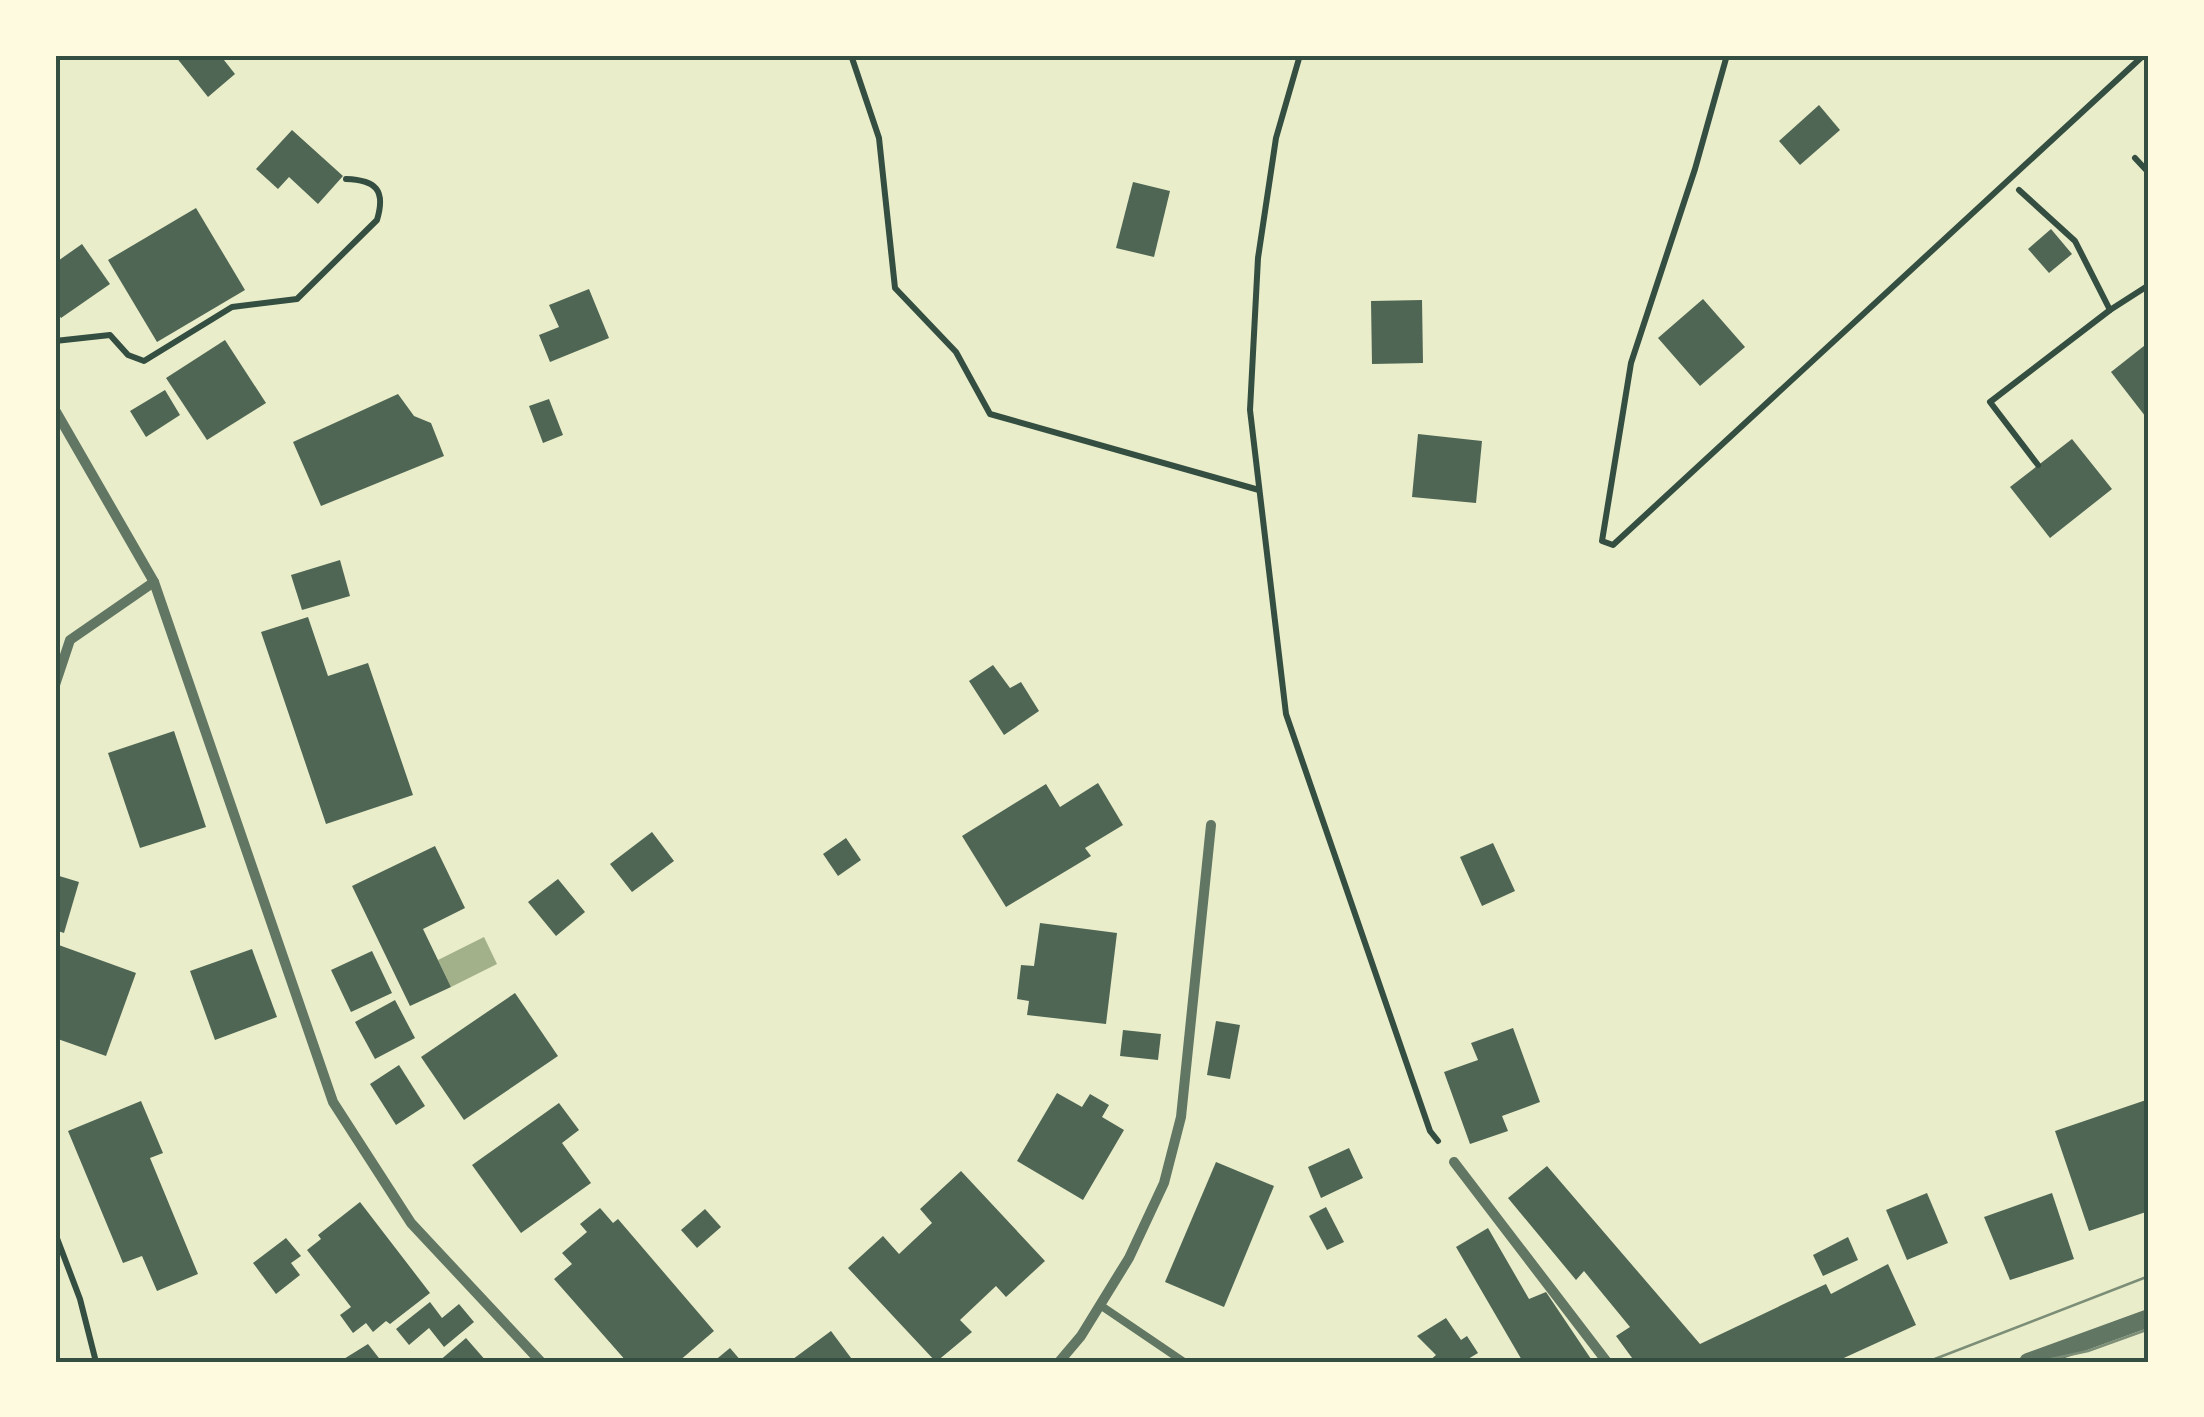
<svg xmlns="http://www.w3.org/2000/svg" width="2204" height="1417" font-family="'Asap Condensed',sans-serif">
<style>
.water{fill:#a3b18a}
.building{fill:#4f6655}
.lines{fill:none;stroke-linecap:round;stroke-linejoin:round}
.path{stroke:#344e41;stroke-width:6}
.service{stroke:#617663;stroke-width:8}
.minor{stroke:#617663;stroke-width:10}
.tertiary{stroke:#617663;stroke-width:18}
.tram{stroke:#7c8e77;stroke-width:2.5}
.neatline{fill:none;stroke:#344e41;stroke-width:4}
</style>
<rect width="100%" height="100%" fill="#e9edc9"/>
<path class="water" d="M 484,937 L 497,964 L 451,987 L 438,960 Z"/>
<g class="building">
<path d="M 179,55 L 220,55 L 235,74 L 208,97 L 176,57 Z"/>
<path d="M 1819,105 L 1840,130 L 1800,165 L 1779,141 Z"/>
<path d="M 292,130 L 343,176 L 318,204 L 289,177 L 278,189 L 256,169 Z"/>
<path d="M 1133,182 L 1170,191 L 1154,257 L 1116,248 Z"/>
<path d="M 196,208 L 245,290 L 157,342 L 108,260 Z"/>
<path d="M 2051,229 L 2072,254 L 2049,273 L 2028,249 Z"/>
<path d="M 82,244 L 110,284 L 61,318 L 55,310 L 55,263 Z"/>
<path d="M 589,289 L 609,338 L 550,362 L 539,335 L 559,327 L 549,305 Z"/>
<path d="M 1703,299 L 1745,347 L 1700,386 L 1658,338 Z"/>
<path d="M 1422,300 L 1423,363 L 1372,364 L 1371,301 Z"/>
<path d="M 225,340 L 266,403 L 207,440 L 166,378 Z"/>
<path d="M 2149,342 L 2149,421 L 2111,372 Z"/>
<path d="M 165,390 L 180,415 L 146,437 L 130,411 Z"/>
<path d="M 398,394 L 414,416 L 431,423 L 444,456 L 321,506 L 293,442 Z"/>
<path d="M 549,399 L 563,435 L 543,443 L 529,406 Z"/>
<path d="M 1418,434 L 1482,441 L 1476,503 L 1412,497 Z"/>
<path d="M 2072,439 L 2112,489 L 2050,538 L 2010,487 Z"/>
<path d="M 340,560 L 350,596 L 302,610 L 291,575 Z"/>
<path d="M 308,617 L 328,676 L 368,663 L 413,795 L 326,824 L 261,632 Z"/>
<path d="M 993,665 L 1010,688 L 1021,682 L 1039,711 L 1004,735 L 969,681 Z"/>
<path d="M 174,731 L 206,827 L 140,848 L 108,753 Z"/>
<path d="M 1098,783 L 1123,825 L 1085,848 L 1091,856 L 1006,907 L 962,836 L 1046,784 L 1060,807 Z"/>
<path d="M 652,832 L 674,861 L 632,892 L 610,864 Z"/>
<path d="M 846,838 L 861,860 L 838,876 L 823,854 Z"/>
<path d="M 1493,843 L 1515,891 L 1482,906 L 1460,857 Z"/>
<path d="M 435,846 L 465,908 L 423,929 L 451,987 L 410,1006 L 352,886 Z"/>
<path d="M 56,875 L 79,882 L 64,933 L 55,930 Z"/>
<path d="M 558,879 L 585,912 L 556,936 L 528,902 Z"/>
<path d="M 1040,923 L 1117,933 L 1106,1024 L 1027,1015 L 1029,1001 L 1017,999 L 1021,965 L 1034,966 Z"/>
<path d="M 56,944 L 136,973 L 106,1056 L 55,1038 Z"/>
<path d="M 252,949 L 277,1017 L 215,1040 L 190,971 Z"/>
<path d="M 372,951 L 392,993 L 351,1012 L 331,970 Z"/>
<path d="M 515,993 L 558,1056 L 464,1120 L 421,1057 Z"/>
<path d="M 395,1000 L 415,1038 L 375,1059 L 355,1022 Z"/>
<path d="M 1216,1021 L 1240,1025 L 1230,1079 L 1207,1075 Z"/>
<path d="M 1513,1028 L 1540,1102 L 1502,1116 L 1508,1131 L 1470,1144 L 1444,1072 L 1478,1060 L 1471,1043 Z"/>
<path d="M 1123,1030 L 1161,1034 L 1158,1060 L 1120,1056 Z"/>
<path d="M 399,1065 L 425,1106 L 396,1125 L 370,1084 Z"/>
<path d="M 1057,1093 L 1082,1107 L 1090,1094 L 1109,1105 L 1102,1117 L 1124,1130 L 1083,1200 L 1017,1161 Z"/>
<path d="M 2149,1099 L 2149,1211 L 2089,1231 L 2055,1131 Z"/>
<path d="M 141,1101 L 163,1153 L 150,1158 L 198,1274 L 157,1291 L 142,1256 L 123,1263 L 68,1131 Z"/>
<path d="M 559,1103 L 579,1130 L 562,1143 L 591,1183 L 521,1233 L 472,1165 Z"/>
<path d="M 1349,1148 L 1363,1178 L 1321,1198 L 1308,1167 Z"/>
<path d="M 1216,1162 L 1274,1186 L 1224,1307 L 1165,1282 Z"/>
<path d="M 1547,1166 L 1700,1344 L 1826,1284 L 1831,1294 L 1888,1264 L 1916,1325 L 1835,1362 L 1635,1362 L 1616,1336 L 1630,1327 L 1584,1271 L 1576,1280 L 1508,1198 Z"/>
<path d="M 961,1171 L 1045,1261 L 1006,1297 L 996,1286 L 960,1320 L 972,1332 L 936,1362 L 848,1268 L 883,1236 L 899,1254 L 932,1223 L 920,1209 Z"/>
<path d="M 1927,1193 L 1948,1243 L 1907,1260 L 1886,1210 Z"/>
<path d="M 2052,1193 L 2074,1259 L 2010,1280 L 1984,1217 Z"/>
<path d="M 360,1202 L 430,1293 L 390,1324 L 386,1321 L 373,1332 L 366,1323 L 353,1333 L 340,1315 L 351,1307 L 307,1250 L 321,1239 L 318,1235 Z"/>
<path d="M 1326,1207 L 1344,1242 L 1327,1250 L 1309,1216 Z"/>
<path d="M 600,1208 L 613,1223 L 618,1219 L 714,1331 L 678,1362 L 627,1362 L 554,1279 L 572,1264 L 562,1253 L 587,1232 L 580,1224 Z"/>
<path d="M 705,1209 L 721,1227 L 697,1248 L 681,1230 Z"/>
<path d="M 1488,1228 L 1529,1299 L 1546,1292 L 1593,1362 L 1523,1362 L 1456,1247 Z"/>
<path d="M 1848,1237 L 1858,1260 L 1823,1276 L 1813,1255 Z"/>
<path d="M 286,1238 L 301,1256 L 291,1263 L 300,1275 L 276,1294 L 253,1263 Z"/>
<path d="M 430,1302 L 442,1318 L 459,1304 L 474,1322 L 444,1347 L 429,1328 L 409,1345 L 396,1329 Z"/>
<path d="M 1446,1318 L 1461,1340 L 1467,1336 L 1478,1353 L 1463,1362 L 1428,1362 L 1436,1355 L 1417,1336 Z"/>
<path d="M 831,1331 L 854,1362 L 789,1362 Z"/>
<path d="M 466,1338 L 487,1362 L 438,1362 Z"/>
<path d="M 368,1344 L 382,1362 L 339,1362 Z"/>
<path d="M 730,1348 L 742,1362 L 713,1362 Z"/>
</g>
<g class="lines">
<g class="path">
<path d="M 851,55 L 879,138 L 895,288 L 956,352 L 990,414 L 1259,490"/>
<path d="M 1300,55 L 1276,138 L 1258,258 L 1250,410 L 1286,714 L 1430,1131 L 1438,1141"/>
<path d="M 1727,55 L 1695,169 L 1631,363 L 1602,541 L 1613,545 L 2144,55"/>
<path d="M 2135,158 L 2149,173"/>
<path d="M 2019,190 L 2075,241 L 2110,310"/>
<path d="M 55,341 L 110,335 L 128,355 L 144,361 L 232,307 L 297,299 L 377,220 C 386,190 376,180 346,179"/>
<path d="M 2038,465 L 1990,402 L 2110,310 L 2149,285"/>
<path d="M 55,1233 L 80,1299 L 96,1362"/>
</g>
<path class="service" d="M 1100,1305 L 1184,1362"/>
<g class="minor">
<path d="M 55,410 L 154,582 L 333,1102 L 411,1223 L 541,1362"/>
<path d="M 55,685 L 70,640 L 154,582"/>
<path d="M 1454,1162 L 1607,1362"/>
<path d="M 1059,1362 L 1081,1336 L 1129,1258 L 1164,1183 L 1181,1117 L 1211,825"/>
</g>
<path class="tertiary" d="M 2028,1362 L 2149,1318"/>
<g class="tram">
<path d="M 1927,1362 L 2149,1276"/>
<path d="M 2037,1362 L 2088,1351 L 2149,1329"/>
</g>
</g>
<rect width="2204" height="1417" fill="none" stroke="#fefae0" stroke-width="115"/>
<rect x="58" y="58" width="2088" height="1302" class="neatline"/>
</svg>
